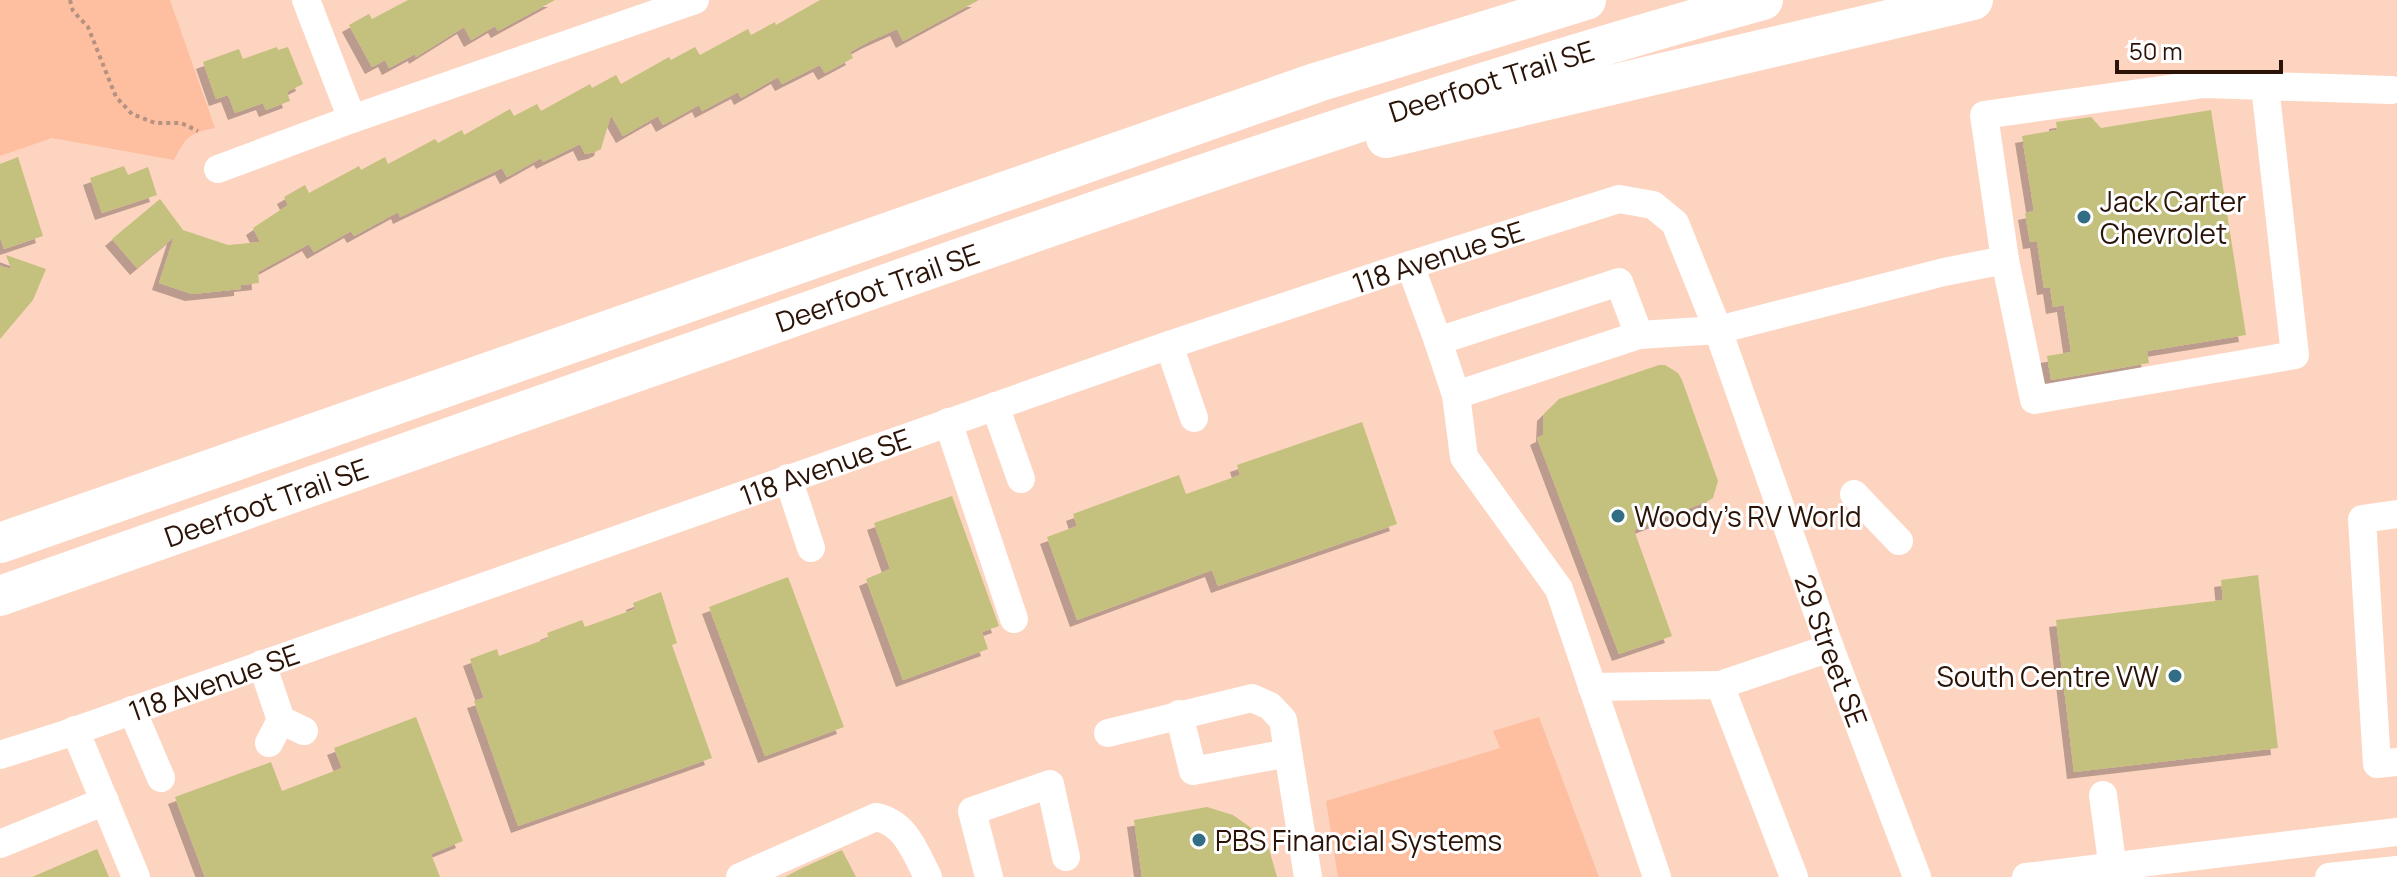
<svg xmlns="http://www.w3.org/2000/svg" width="2397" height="877" font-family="Manrope,sans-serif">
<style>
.green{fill:#febfa0}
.building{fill:#c3c17d;filter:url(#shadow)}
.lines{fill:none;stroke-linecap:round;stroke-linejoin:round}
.path{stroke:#b49180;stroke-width:4;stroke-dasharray:4 4;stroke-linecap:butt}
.minor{stroke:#fff;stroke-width:28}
.highway{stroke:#fff;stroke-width:40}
.poi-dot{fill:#316d85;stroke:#fff;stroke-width:3}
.labels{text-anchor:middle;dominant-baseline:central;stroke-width:6;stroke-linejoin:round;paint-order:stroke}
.street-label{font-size:28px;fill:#2b1307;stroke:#fff}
.poi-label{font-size:28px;fill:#2b1307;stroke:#fff;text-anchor:start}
</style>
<defs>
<filter id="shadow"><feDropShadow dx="-7" dy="7" stdDeviation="0" flood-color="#0004"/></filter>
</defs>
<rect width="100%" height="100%" fill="#fdd4c0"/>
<g class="green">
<path d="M 0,0 L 170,0 L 215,128 C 189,133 186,137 174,160 L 52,138 L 0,156 Z"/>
<path d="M 1539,717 L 1599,877 L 1338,877 L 1326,801 L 1500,748 L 1493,731 Z"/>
</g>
<g class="building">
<path d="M 408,0 L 555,0 L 498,31 L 495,26 L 471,40 L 464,27 L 416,57 L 415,54 L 389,68 L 385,60 L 372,67 L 349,25 L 369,14 L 372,19 Z"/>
<path d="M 820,0 L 979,0 L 903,41 L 897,29 L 870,41 L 850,52 L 853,58 L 825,73 L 820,65 L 782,84 L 778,77 L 741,98 L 738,92 L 702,111 L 699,105 L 663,125 L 658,116 L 623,136 L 611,115 L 601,149 L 595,152 L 585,154 L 580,144 L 543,162 L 541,158 L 507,177 L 502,168 L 400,217 L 398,212 L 354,236 L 351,231 L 314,252 L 309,244 L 258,272 L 259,283 L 241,285 L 241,289 L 192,294 L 159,283 L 174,237 L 137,268 L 112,239 L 160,199 L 183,230 L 228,245 L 260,242 L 253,228 L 288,205 L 284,197 L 305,185 L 309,193 L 359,166 L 361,170 L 385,157 L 388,164 L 435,139 L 438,143 L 462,130 L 464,135 L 510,109 L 514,116 L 537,104 L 541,111 L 590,84 L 592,88 L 616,75 L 621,84 L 669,57 L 671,60 L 695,47 L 700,55 L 748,29 L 751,35 L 775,22 L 776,25 Z"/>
<path d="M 277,47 L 278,50 L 288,47 L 303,84 L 287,92 L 290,101 L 266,110 L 263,103 L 235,113 L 228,95 L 216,99 L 203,62 L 239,49 L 243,59 Z"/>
<path d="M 2211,110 L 2246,335 L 2147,351 L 2149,363 L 2051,380 L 2047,356 L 2071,352 L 2064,305 L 2053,307 L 2050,287 L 2044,288 L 2037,241 L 2030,242 L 2025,213 L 2034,211 L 2022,136 L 2057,130 L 2056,122 L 2091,117 L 2101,128 Z"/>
<path d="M 18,157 L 43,236 L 4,249 L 0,237 L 0,164 Z"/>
<path d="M 124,166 L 128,175 L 148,167 L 157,195 L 102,213 L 90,178 Z"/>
<path d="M 6,255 L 46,269 L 33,300 L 0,339 L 0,266 L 11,269 Z"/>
<path d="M 1659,365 L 1665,365 L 1678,373 L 1682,380 L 1718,481 L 1713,498 L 1708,501 L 1634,530 L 1672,636 L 1619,654 L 1537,438 L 1543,435 L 1544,414 L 1559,399 Z"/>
<path d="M 1362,422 L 1397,524 L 1218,586 L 1212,570 L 1077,620 L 1047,537 L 1077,526 L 1073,514 L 1179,475 L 1186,494 L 1240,475 L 1237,465 Z"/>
<path d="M 952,496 L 999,626 L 982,632 L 988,649 L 903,680 L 866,579 L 890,569 L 874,523 Z"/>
<path d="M 2258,575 L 2278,748 L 2074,772 L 2056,620 L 2223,600 L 2221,580 Z"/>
<path d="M 788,577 L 844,727 L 765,756 L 709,607 Z"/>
<path d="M 661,592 L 677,643 L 672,645 L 712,758 L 518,826 L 474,701 L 484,698 L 470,659 L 497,649 L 499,656 L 549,638 L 547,633 L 582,620 L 585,627 L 635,609 L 633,603 Z"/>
<path d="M 416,717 L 463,841 L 431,854 L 440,877 L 205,877 L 175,797 L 271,762 L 282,791 L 342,768 L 334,748 Z"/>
<path d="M 1207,807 L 1233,815 L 1254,830 L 1269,849 L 1277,877 L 1142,877 L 1134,820 Z"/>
<path d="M 97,849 L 109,877 L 32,877 Z"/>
<path d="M 842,850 L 856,877 L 785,877 L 800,869 Z"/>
</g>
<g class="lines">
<path class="path" d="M 70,0 L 73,11 L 88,27 L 116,97 L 132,114 L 155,123 L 181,123 L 198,131"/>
<g class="minor">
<path d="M 306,0 L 352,119 L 695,0"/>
<path d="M 2265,86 L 2295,355 L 2034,400 L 2005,260 L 1984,115 L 2204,84 L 2391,90"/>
<path d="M 218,169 L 352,119"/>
<path d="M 1410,265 L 1438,341 L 1619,282 L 1639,335 L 1718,330 L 1944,272 L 2005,260"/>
<path d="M 1438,341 L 1456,395 L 1639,335"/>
<path d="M 1169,345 L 1194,418"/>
<path d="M 1456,395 L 1464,457 L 1559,589 L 1657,877"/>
<path d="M 995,406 L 1021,479"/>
<path d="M 948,422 L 1014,619"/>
<path d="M 788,478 L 811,548"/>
<path d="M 1854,494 L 1899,541"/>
<path d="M 2397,514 L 2362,519 L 2377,764 L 2397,762"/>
<path d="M 262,664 L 281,720 L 269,743"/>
<path d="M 1720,685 L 1830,648"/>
<path d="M 1592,687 L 1720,685 L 1794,877"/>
<path d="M 132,710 L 161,778"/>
<path d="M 1179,714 L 1193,771 L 1288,753"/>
<path d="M 281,720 L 304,731"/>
<path d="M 75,730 L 136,877"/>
<path d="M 1108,733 L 1252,698 L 1270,706 L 1283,720 L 1308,877"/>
<path id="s1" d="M 0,755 L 66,734 L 1169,345 L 1410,265 L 1619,199 L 1653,205 L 1675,223 L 1718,330 L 1830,648 L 1917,877"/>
<path d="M 2103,795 L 2114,877"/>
<path d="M 0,844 L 105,801"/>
<path d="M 740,877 L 876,817 C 906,823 915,852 928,877"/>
<path d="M 989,877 L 972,811 L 1050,784 L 1066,857"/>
<path d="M 2026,877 L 2397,832"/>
<path d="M 2329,877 L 2397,870"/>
</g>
<g class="highway">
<path d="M 1386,138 L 1973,0"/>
<path d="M 0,543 L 1318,82 L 1586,0"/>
<path id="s2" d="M 0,596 C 274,499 547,403 821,307 C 1133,197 1444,88 1763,0"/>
</g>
</g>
<g class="poi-dot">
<circle cx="2084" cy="217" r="8"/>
<circle cx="1618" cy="516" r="8"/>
<circle cx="2175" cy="676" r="8"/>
<circle cx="1199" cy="840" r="8"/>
</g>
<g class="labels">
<g class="street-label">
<text stroke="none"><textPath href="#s2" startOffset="1578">Deerfoot Trail SE</textPath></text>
<text stroke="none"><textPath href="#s1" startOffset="1522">118 Avenue SE</textPath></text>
<text stroke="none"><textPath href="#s2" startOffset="930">Deerfoot Trail SE</textPath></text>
<text stroke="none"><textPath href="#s1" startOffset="874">118 Avenue SE</textPath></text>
<text stroke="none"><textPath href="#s2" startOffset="282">Deerfoot Trail SE</textPath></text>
<text stroke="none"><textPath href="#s1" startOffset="2230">29 Street SE</textPath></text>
<text stroke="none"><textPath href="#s1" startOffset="226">118 Avenue SE</textPath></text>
</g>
<g class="poi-label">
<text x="2100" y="201">Jack Carter<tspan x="2100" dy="32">Chevrolet</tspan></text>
<text x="1634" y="516">Woody's RV World</text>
<text x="2159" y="676" text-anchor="end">South Centre VW</text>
<text x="1215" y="840">PBS Financial Systems</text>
</g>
</g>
<path d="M2117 60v12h164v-12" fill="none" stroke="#2b1307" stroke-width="4"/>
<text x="2129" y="60" font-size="24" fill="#2b1307" stroke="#ffffff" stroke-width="6" paint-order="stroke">50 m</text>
</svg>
